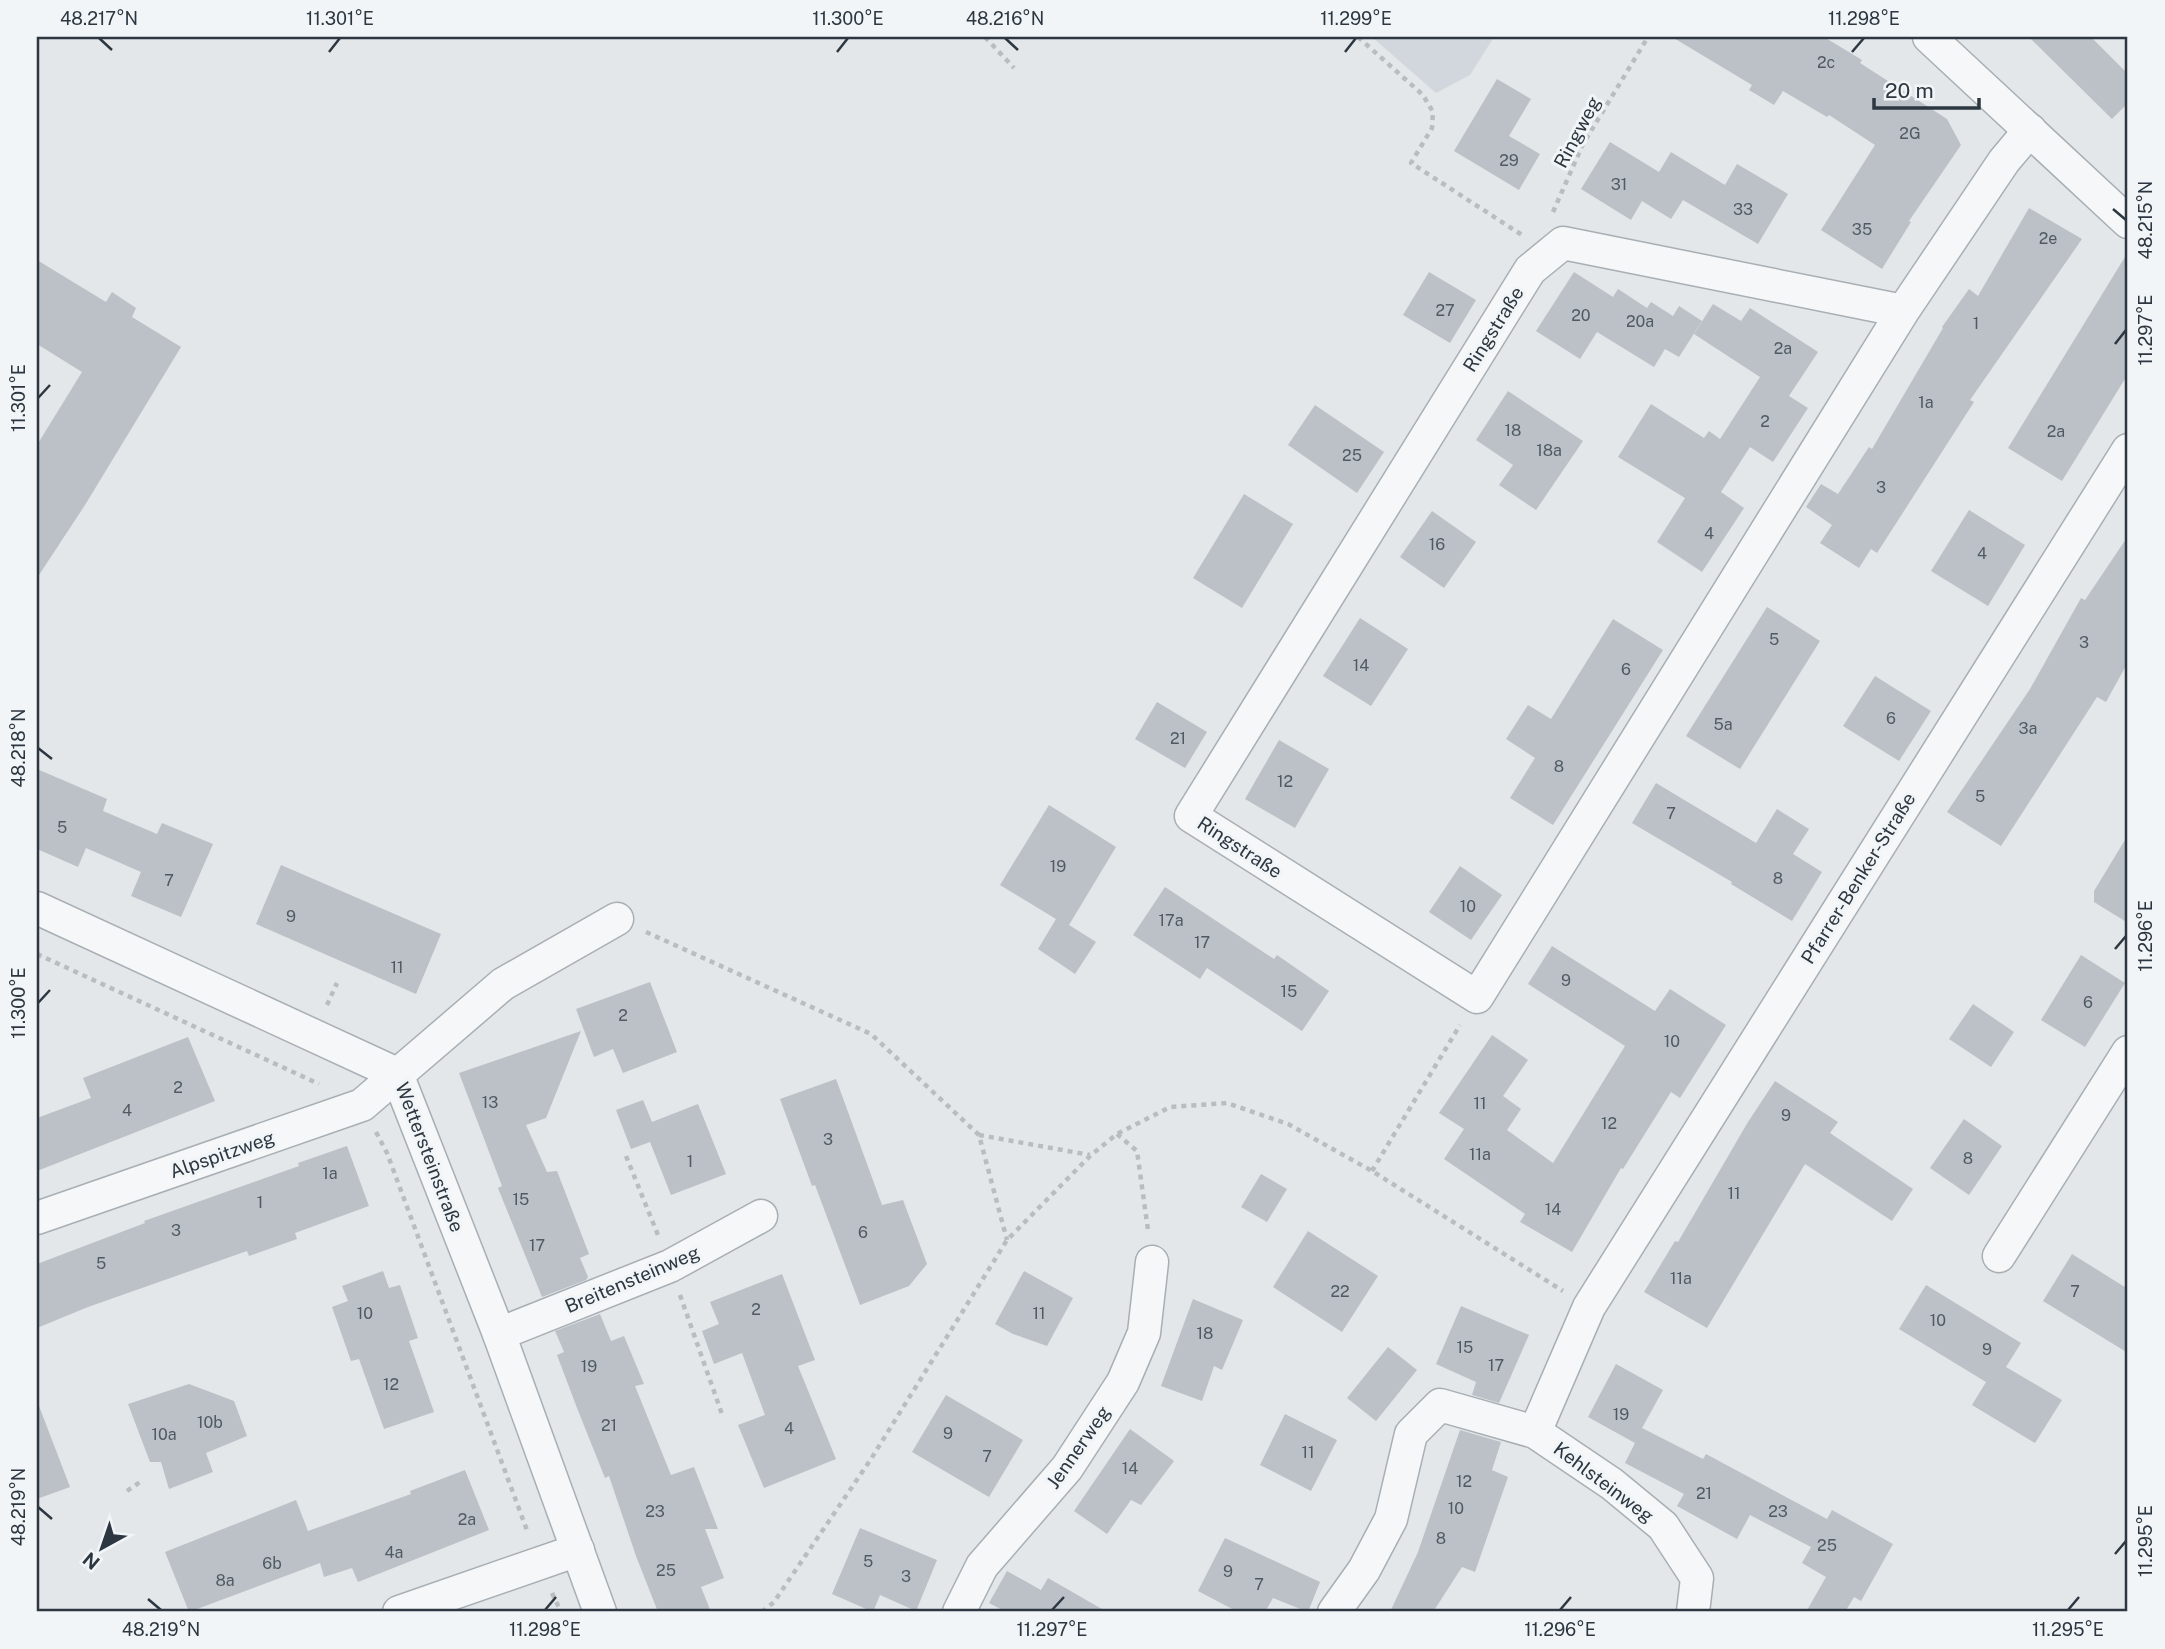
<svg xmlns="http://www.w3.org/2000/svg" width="2165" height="1649" font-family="'Public Sans',sans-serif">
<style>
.built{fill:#d1d7dc}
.building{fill:#bbc1c6}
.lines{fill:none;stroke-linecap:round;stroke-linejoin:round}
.street-casing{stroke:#a8afb4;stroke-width:35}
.path{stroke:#b9bdc1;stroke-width:4.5;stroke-dasharray:5 5;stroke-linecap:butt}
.street{stroke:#f5f7f8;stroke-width:32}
.ticks{fill:none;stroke:#2c3741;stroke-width:2.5}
.labels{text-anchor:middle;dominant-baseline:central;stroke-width:6;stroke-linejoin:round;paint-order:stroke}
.number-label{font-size:16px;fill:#505a62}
.street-label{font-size:19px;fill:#2c3741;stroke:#f2f5f7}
.neatline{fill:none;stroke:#2c3741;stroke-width:2.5}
.ticks-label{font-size:18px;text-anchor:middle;fill:#2c3741}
</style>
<rect width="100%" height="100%" fill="#e3e7ea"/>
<path class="built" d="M 1372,37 L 1494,37 L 1470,75 L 1436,93 Z"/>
<g class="building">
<path d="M 1672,37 L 1824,37 L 1862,60 L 1860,63 L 1947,119 L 1961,145 L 1909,221 L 1911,222 L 1882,269 L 1821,230 L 1875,145 L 1829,115 L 1827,117 L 1783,91 L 1774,105 L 1749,90 L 1752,85 Z"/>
<path d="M 2029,37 L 2091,37 L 2128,74 L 2128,103 L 2112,119 Z"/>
<path d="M 1497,79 L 1531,99 L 1509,136 L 1540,154 L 1519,190 L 1454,151 Z"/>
<path d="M 1610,142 L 1659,172 L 1671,152 L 1725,185 L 1737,164 L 1788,194 L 1758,244 L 1683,200 L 1671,219 L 1642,201 L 1631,220 L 1581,189 Z"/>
<path d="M 2029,208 L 2082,239 L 1970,400 L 1974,402 L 1877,553 L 1871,549 L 1859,568 L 1820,543 L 1832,525 L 1806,507 L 1821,484 L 1838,494 L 1869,447 L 1872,449 L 1943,328 L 1942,327 L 1969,289 L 1978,296 Z"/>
<path d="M 2128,252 L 2128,374 L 2062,481 L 2008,448 Z"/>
<path d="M 37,260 L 106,302 L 112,292 L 136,308 L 132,317 L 181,347 L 85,505 L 37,578 L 37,445 L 82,372 L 37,344 Z"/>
<path d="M 1429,272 L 1476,300 L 1450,343 L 1403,315 Z"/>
<path d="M 1574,272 L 1613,297 L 1618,289 L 1647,308 L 1651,302 L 1673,316 L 1679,306 L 1702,321 L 1679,357 L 1665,349 L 1654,367 L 1597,332 L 1580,359 L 1536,331 Z"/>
<path d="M 1713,304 L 1741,321 L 1750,308 L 1818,352 L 1789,396 L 1808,408 L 1773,462 L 1750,447 L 1721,492 L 1744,508 L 1702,572 L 1657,542 L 1685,498 L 1618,457 L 1651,404 L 1704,438 L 1709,431 L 1720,439 L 1760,377 L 1694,334 Z"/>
<path d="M 1508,391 L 1583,441 L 1536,510 L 1499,485 L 1513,465 L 1476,440 Z"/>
<path d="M 1315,405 L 1384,452 L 1357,493 L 1288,445 Z"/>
<path d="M 1244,494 L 1293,524 L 1242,608 L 1193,578 Z"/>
<path d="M 1969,510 L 2025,545 L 1988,606 L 1931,571 Z"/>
<path d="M 1432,511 L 1476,542 L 1444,588 L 1400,557 Z"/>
<path d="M 2128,536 L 2128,662 L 2106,702 L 2097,697 L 2001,846 L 1947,812 L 2030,689 L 2081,598 L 2085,600 Z"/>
<path d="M 1767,607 L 1820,641 L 1740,769 L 1686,736 Z"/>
<path d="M 1360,618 L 1408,649 L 1371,706 L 1323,676 Z"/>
<path d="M 1613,619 L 1663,650 L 1553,825 L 1510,798 L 1535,758 L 1506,739 L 1528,705 L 1551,719 Z"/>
<path d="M 1875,676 L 1931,711 L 1899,761 L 1843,726 Z"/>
<path d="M 1157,702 L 1207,732 L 1185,768 L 1135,739 Z"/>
<path d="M 1279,740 L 1329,769 L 1295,828 L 1245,799 Z"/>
<path d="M 37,769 L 107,799 L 103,811 L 157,834 L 162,823 L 213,844 L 181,917 L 131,896 L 141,872 L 86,848 L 78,867 L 37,849 Z"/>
<path d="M 1656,783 L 1756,843 L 1777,809 L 1809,829 L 1793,854 L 1822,872 L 1792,921 L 1731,884 L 1732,882 L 1632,823 Z"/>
<path d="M 1049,805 L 1116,847 L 1069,925 L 1096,942 L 1075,974 L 1038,949 L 1056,919 L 1000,885 Z"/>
<path d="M 2128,835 L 2128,923 L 2094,902 L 2094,891 Z"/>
<path d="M 281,865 L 441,934 L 416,994 L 256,924 Z"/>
<path d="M 1460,866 L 1502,895 L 1471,940 L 1429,912 Z"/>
<path d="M 1165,887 L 1274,959 L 1277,955 L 1329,991 L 1302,1031 L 1207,968 L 1200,979 L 1133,935 Z"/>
<path d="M 1552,946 L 1655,1011 L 1670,989 L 1726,1025 L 1680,1098 L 1671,1092 L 1623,1169 L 1621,1168 L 1572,1252 L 1520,1222 L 1525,1214 L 1444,1159 L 1464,1129 L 1439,1113 L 1492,1035 L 1528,1060 L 1503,1096 L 1521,1109 L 1507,1130 L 1553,1163 L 1625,1046 L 1528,984 Z"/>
<path d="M 2081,955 L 2125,983 L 2085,1047 L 2041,1020 Z"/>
<path d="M 650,982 L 677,1052 L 623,1073 L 613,1049 L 594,1057 L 576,1009 Z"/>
<path d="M 1973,1004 L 2014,1032 L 1991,1067 L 1949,1039 Z"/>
<path d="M 581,1031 L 546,1118 L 526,1125 L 547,1172 L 557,1171 L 589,1254 L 580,1258 L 588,1277 L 586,1280 L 542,1297 L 498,1188 L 502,1186 L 459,1073 Z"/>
<path d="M 188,1037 L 215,1101 L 37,1171 L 37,1118 L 91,1098 L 83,1078 Z"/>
<path d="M 836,1079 L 882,1205 L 903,1200 L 927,1264 L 909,1286 L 860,1305 L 815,1185 L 812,1186 L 780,1099 Z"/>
<path d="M 1775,1081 L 1838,1122 L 1830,1133 L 1913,1189 L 1892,1221 L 1805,1164 L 1707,1328 L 1644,1292 L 1675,1241 L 1678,1242 L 1748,1122 Z"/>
<path d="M 643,1100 L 652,1122 L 698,1104 L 726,1174 L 671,1195 L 650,1142 L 631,1149 L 616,1110 Z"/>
<path d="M 1964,1119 L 2002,1146 L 1969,1195 L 1930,1168 Z"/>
<path d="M 347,1146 L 369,1206 L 295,1233 L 297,1239 L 249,1256 L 247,1251 L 88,1307 L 37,1328 L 37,1264 L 145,1223 L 144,1221 L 299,1166 L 298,1163 Z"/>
<path d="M 1261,1174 L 1287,1189 L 1267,1222 L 1241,1207 Z"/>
<path d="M 1308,1231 L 1378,1276 L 1342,1332 L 1273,1287 Z"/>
<path d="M 2072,1254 L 2128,1289 L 2128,1353 L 2043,1301 Z"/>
<path d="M 383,1271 L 389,1288 L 400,1285 L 418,1338 L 409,1341 L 434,1412 L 384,1429 L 359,1359 L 351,1361 L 332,1307 L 348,1301 L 342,1286 Z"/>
<path d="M 1024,1271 L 1073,1298 L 1047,1346 L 1013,1334 L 995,1324 Z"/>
<path d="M 782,1274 L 815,1360 L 798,1366 L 836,1459 L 764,1488 L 738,1425 L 765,1415 L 742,1353 L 714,1364 L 702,1331 L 719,1324 L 710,1302 Z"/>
<path d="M 1926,1285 L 2021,1343 L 2006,1367 L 2062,1400 L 2035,1443 L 1972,1405 L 1986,1382 L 1899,1329 Z"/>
<path d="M 1193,1299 L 1243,1320 L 1222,1370 L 1214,1366 L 1202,1401 L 1161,1386 Z"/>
<path d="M 1461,1306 L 1529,1335 L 1499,1403 L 1472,1395 L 1476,1382 L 1436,1364 Z"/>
<path d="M 600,1314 L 611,1341 L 624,1336 L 644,1384 L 635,1386 L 671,1475 L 694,1467 L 718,1529 L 705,1529 L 724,1578 L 701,1587 L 711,1612 L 658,1612 L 636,1556 L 609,1476 L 605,1478 L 577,1408 L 557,1355 L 564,1352 L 555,1331 Z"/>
<path d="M 1388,1347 L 1417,1370 L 1376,1421 L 1347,1398 Z"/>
<path d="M 1616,1364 L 1663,1390 L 1642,1428 L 1703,1459 L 1706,1454 L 1827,1519 L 1832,1510 L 1893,1544 L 1861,1601 L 1854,1597 L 1845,1612 L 1806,1612 L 1826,1577 L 1802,1563 L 1811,1547 L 1750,1515 L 1737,1539 L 1677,1506 L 1684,1494 L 1625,1463 L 1641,1431 L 1635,1443 L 1588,1417 Z"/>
<path d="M 189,1384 L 234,1401 L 247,1436 L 206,1453 L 213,1472 L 169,1489 L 161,1462 L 150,1462 L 128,1404 Z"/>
<path d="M 946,1395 L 1023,1440 L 989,1497 L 912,1452 Z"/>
<path d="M 39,1406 L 70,1487 L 37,1499 L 37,1407 Z"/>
<path d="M 1285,1414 L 1337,1440 L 1311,1491 L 1260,1465 Z"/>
<path d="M 1130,1429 L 1174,1461 L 1141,1505 L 1131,1500 L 1107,1534 L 1074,1511 Z"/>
<path d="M 1460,1430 L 1501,1442 L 1492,1470 L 1508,1477 L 1475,1572 L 1462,1567 L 1433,1612 L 1390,1612 L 1418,1552 Z"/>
<path d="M 465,1470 L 489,1530 L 358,1582 L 352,1568 L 324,1577 L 320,1563 L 189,1612 L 165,1552 L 296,1500 L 308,1531 L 411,1494 L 410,1491 Z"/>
<path d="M 860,1528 L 937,1560 L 916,1611 L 880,1595 L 873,1612 L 832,1594 Z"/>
<path d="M 1225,1538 L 1320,1582 L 1308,1612 L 1273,1598 L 1265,1612 L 1238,1612 L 1198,1591 Z"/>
<path d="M 1007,1571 L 1041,1590 L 1048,1578 L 1107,1612 L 1006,1612 L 989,1603 Z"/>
</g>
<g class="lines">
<defs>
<g id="street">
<path d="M 1929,37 L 2128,222"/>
<path d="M 1903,311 L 1563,243 L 1530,270 L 1191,816 L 1477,997 L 1903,311 L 2004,161 L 2030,130"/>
<path d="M 37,908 L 397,1074 L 499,1334 L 600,1612"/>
<path d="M 37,1218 L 362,1105 L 503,984 L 617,919"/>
<path d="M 1999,1256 L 2128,1052"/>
<path d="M 499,1334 L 670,1266 L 761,1216"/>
<path d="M 1535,1432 L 1589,1307 L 2128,450"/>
<path d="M 399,1612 L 578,1550"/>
<path d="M 959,1612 L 982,1566 L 1067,1468 L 1123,1382 L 1144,1333 L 1152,1262"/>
<path d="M 1334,1612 L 1364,1570 L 1391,1519 L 1411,1434 L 1440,1405 L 1535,1432 L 1612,1484 L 1663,1526 L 1697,1578 L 1693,1612"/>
</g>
</defs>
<use href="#street" class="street-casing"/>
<g class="path">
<path d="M 985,37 L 1014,68"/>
<path d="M 1358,37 L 1423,95 L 1433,112 L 1432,128 L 1411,163 L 1522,235"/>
<path d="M 1553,212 L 1583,144 L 1648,37"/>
<path d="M 646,932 L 871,1034 L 979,1135 L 1007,1240"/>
<path d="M 37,954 L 319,1084"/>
<path d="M 327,1005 L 337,983"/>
<path d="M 376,1132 L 387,1153 L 528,1533"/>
<path d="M 1117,1134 L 1137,1151 L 1148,1230"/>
<path d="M 979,1135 L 1090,1155"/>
<path d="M 626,1156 L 658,1235"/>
<path d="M 1372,1171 L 1460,1025"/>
<path d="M 680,1295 L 723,1417"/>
<path d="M 127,1491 L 143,1480"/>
<path d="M 552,1593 L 561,1612"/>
<path d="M 762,1612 L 774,1602 L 871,1459 L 1007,1240 L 1091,1155 L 1117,1134 L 1170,1107 L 1227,1103 L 1288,1124 L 1372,1171 L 1563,1291"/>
</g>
<use href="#street" class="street"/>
</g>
<path class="ticks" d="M 99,38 L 112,50M 1005,38 L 1018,50M 329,52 L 340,38M 837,52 L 848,38M 1345,52 L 1356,38M 1852,52 L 1864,38M 2113,209 L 2126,220M 2115,344 L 2126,330M 38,398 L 50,385M 38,748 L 52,759M 2115,949 L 2126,936M 38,1003 L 50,990M 38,1507 L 52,1519M 2115,1554 L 2126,1541M 148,1599 L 161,1610M 545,1610 L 556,1597M 1052,1610 L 1064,1597M 1560,1610 L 1571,1597M 2068,1610 L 2079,1597"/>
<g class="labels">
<g class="number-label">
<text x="1826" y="62">2c</text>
<text x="1910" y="133">2G</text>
<text x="1509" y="160">29</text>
<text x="1619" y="184">31</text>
<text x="1743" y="209">33</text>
<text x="1862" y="229">35</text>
<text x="2048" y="238">2e</text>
<text x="1445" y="310">27</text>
<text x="1581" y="315">20</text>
<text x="1640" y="321">20a</text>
<text x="1976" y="323">1</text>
<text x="1783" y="348">2a</text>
<text x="1926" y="402">1a</text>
<text x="1765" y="421">2</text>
<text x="1513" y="430">18</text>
<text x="2056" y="431">2a</text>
<text x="1549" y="450">18a</text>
<text x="1352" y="455">25</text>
<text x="1881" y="487">3</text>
<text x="1709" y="533">4</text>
<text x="1437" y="544">16</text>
<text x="1982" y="553">4</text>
<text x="1774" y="639">5</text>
<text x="2084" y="642">3</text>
<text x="1361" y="665">14</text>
<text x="1626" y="669">6</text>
<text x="1891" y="718">6</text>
<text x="1723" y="724">5a</text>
<text x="2028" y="728">3a</text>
<text x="1178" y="738">21</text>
<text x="1559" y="766">8</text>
<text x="1285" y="781">12</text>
<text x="1980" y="796">5</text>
<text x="1671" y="813">7</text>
<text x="62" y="827">5</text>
<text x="1058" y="866">19</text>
<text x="1778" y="878">8</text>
<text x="169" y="880">7</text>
<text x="1468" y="906">10</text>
<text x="291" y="916">9</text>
<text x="1171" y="920">17a</text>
<text x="1202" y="942">17</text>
<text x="397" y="967">11</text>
<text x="1566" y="980">9</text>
<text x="1289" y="991">15</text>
<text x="2088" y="1002">6</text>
<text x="623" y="1015">2</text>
<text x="1672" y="1041">10</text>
<text x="178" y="1087">2</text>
<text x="490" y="1102">13</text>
<text x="1480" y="1103">11</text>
<text x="127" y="1110">4</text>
<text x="1786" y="1115">9</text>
<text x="1609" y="1123">12</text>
<text x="828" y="1139">3</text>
<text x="1480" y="1154">11a</text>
<text x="1968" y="1158">8</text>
<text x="690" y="1161">1</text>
<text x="330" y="1173">1a</text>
<text x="1734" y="1193">11</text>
<text x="521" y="1199">15</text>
<text x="260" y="1202">1</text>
<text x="1553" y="1209">14</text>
<text x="176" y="1230">3</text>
<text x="863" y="1232">6</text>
<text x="537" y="1245">17</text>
<text x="101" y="1263">5</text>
<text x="1681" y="1278">11a</text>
<text x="1340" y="1291">22</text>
<text x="2075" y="1291">7</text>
<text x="756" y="1309">2</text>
<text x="365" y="1313">10</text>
<text x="1039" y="1313">11</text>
<text x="1938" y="1320">10</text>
<text x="1205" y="1333">18</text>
<text x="1465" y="1347">15</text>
<text x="1987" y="1349">9</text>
<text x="1496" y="1365">17</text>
<text x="589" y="1366">19</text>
<text x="391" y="1384">12</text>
<text x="1621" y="1414">19</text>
<text x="210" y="1422">10b</text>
<text x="609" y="1425">21</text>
<text x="789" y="1428">4</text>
<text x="948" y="1433">9</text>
<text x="164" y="1434">10a</text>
<text x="1308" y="1452">11</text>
<text x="987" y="1456">7</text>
<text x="1130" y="1468">14</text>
<text x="1464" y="1481">12</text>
<text x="1704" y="1493">21</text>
<text x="1456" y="1508">10</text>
<text x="655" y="1511">23</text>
<text x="1778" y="1511">23</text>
<text x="467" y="1519">2a</text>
<text x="1441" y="1538">8</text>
<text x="1827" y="1545">25</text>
<text x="394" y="1552">4a</text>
<text x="868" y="1561">5</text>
<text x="272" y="1563">6b</text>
<text x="666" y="1570">25</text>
<text x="1228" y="1571">9</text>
<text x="906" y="1576">3</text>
<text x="225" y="1580">8a</text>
<text x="1259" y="1584">7</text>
</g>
<g class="street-label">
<text transform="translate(1577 132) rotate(-62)">Ringweg</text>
<text transform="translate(1493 329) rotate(-58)">Ringstraße</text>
<text transform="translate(1240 847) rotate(33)">Ringstraße</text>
<text transform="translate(1858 878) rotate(-58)">Pfarrer-Benker-Straße</text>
<text transform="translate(222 1154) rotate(-19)">Alpspitzweg</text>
<text transform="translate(430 1157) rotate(69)">Wettersteinstraße</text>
<text transform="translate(632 1279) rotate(-23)">Breitensteinweg</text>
<text transform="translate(1078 1447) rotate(-55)">Jennerweg</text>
<text transform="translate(1604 1482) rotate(37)">Kehlsteinweg</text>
</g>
</g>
<rect width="2165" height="1649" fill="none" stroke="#f2f5f7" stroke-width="77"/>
<g transform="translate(102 1548) rotate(220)" stroke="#f2f5f7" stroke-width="5" paint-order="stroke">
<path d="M0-5L12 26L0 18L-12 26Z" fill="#2c3741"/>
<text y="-10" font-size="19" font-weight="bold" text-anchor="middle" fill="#2c3741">N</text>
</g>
<path d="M1874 98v10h105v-10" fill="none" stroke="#2c3741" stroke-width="3.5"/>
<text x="1885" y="98" font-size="21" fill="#2c3741" stroke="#f2f5f7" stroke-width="5" paint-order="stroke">20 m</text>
<rect x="38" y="38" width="2088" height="1572" class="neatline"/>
<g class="ticks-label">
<text x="99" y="25">48.217°N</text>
<text x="340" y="25">11.301°E</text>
<text x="848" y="25">11.300°E</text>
<text x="1005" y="25">48.216°N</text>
<text x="1356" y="25">11.299°E</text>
<text x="1864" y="25">11.298°E</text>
<text transform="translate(2146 220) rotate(-90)" y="6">48.215°N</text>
<text transform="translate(2146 330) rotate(-90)" y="6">11.297°E</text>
<text transform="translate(19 398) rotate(-90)" y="6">11.301°E</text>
<text transform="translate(19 748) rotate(-90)" y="6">48.218°N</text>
<text transform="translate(2146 936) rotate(-90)" y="6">11.296°E</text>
<text transform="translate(19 1003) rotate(-90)" y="6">11.300°E</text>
<text transform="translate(19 1507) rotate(-90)" y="6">48.219°N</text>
<text transform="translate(2146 1541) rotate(-90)" y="6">11.295°E</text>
<text x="161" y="1636">48.219°N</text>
<text x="545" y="1636">11.298°E</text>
<text x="1052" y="1636">11.297°E</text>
<text x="1560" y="1636">11.296°E</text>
<text x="2068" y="1636">11.295°E</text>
</g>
</svg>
